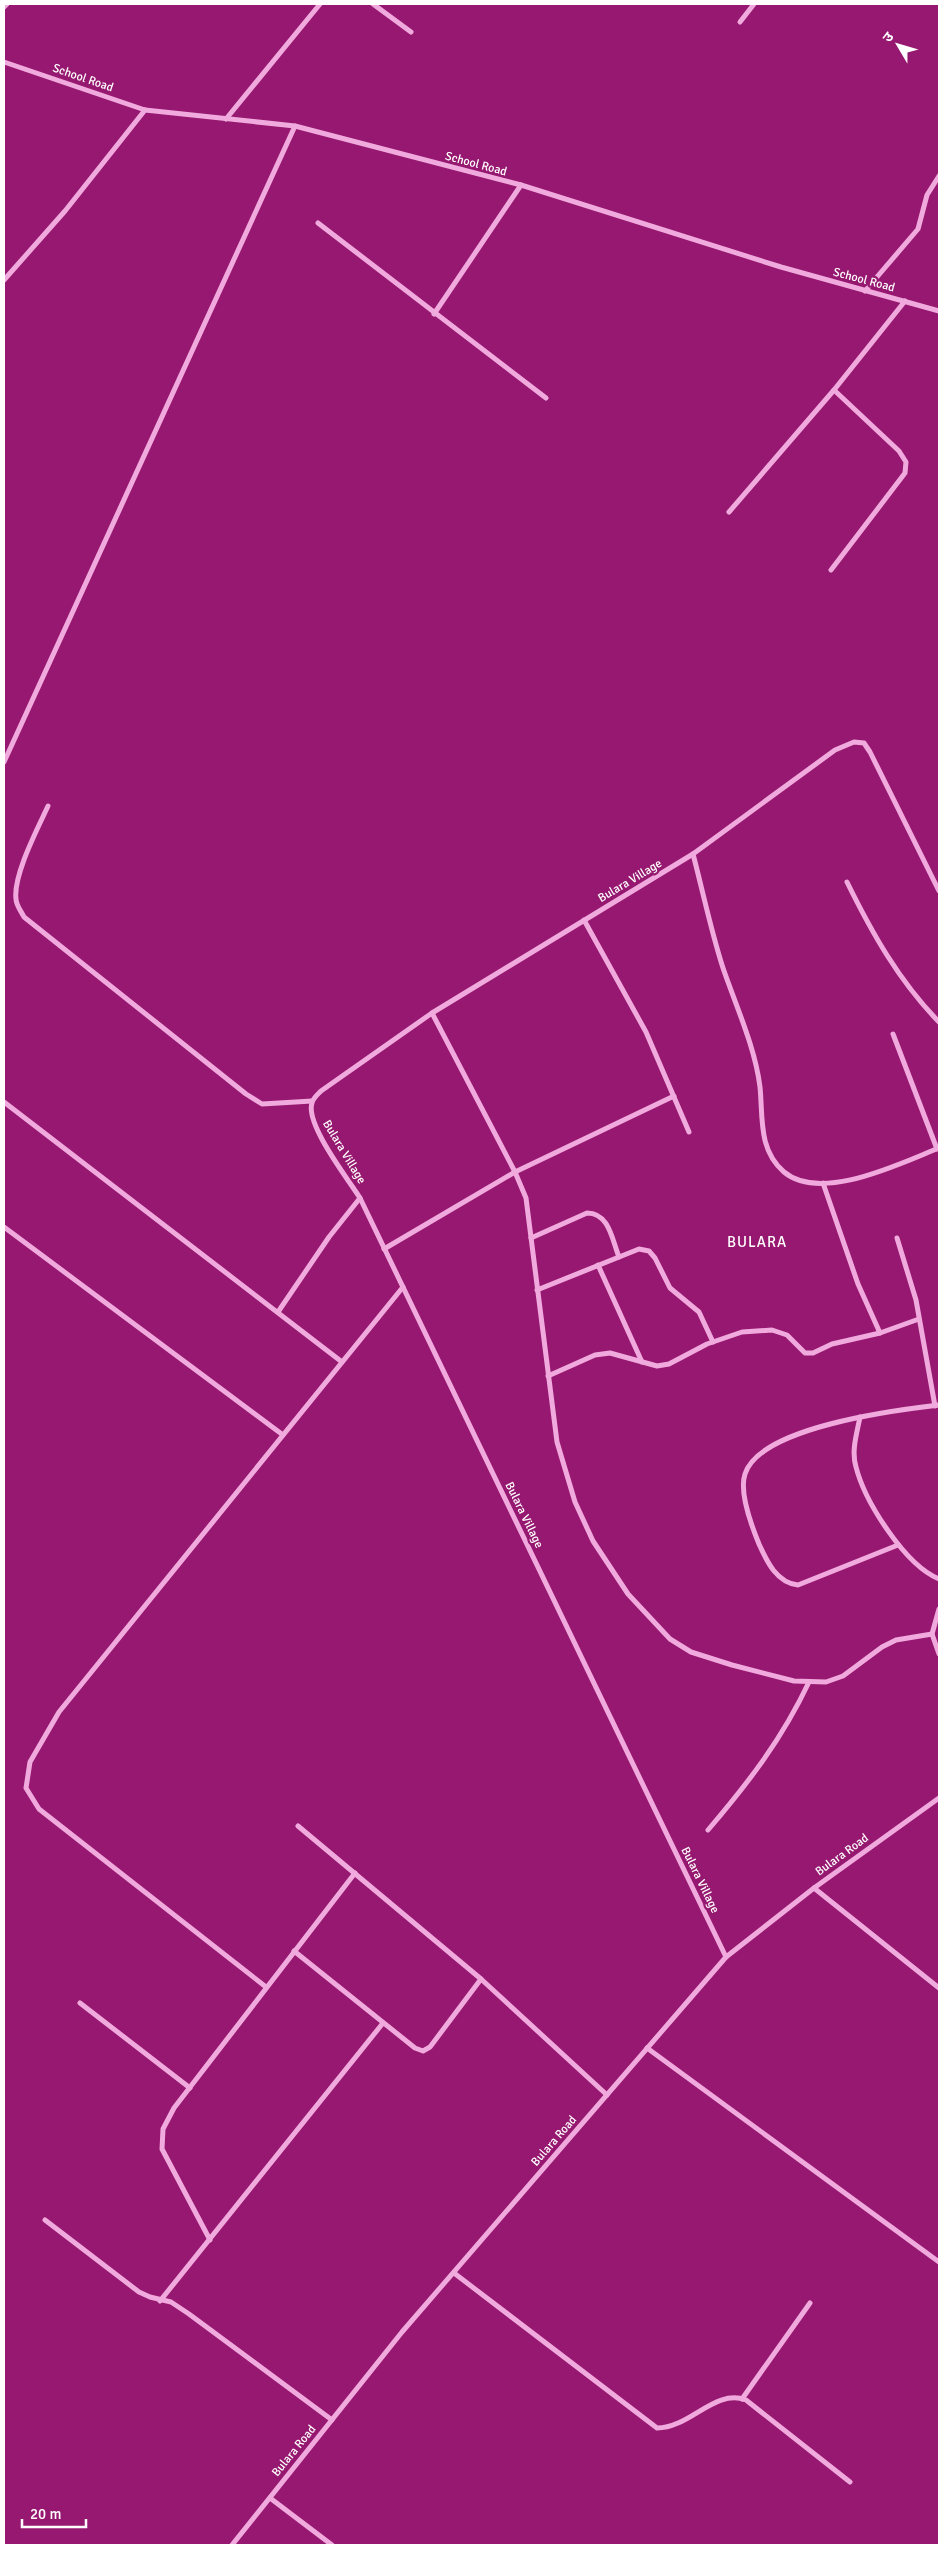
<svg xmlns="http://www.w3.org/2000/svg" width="943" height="2549" font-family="Signika,'Noto Sans Devanagari',sans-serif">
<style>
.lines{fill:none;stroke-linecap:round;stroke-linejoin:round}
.street{stroke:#f1aadd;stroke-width:5}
.labels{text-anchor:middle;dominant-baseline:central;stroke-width:4.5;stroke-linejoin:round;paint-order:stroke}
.street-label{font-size:12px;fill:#fff;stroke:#961870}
.quarter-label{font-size:15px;letter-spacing:1px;fill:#fff;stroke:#961870}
</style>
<rect width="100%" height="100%" fill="#961870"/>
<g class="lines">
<g class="street">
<path d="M 373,4 L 411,32"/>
<path d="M 4,7 L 7,4"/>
<path d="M 740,22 L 754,4"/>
<path d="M 4,62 L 145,110 L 295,126 L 521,185 L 781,267 L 939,311"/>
<path d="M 226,119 L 320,4"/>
<path d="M 318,223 L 546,398"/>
<path d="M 4,280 L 65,211 L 145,110"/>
<path d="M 865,291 L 918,229 L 927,195 L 939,176"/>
<path d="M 434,314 L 521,185"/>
<path d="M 729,512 L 834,390 L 905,301"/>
<path d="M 831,570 L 905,473 L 906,462 L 899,451 L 834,390"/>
<path d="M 4,762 L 295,126"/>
<path d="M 48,806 C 38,828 13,875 16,899 C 16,905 21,911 24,917 L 246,1094 L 262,1104 L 312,1101"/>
<path d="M 693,854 C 703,892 711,931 723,968 C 736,1006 755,1047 760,1087 C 763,1117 758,1150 784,1172 C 821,1203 901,1163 939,1148"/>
<path d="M 847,882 C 872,933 899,981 939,1022"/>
<path d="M 584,920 L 646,1032 L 689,1132"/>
<path d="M 432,1013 L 515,1172 L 526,1198 L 557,1442 L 575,1502 L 593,1541 L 628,1594 L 670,1639 L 691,1652 L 732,1665 L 794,1681 L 826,1682 L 843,1676 L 882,1647 L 896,1640 L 932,1634"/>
<path d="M 893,1034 L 937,1149"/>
<path d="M 4,1102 L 342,1362"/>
<path d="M 823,1183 L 858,1284 L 880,1333"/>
<path d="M 4,1227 L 283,1435"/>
<path d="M 531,1238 L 587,1213 C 609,1213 612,1239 619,1257"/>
<path d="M 897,1238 L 916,1300 L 935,1406"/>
<path d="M 384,1249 L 515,1172 L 674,1096"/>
<path d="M 598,1265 L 642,1362"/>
<path d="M 537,1290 L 639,1249 L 649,1251 L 655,1258 L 670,1288 L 699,1312 L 713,1342"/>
<path d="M 278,1312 L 329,1237 L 360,1198"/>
<path d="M 548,1376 L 595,1355 L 610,1353 L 657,1366 L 669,1364 L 707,1344 L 742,1332 L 772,1330 L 787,1335 L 805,1353 L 813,1353 L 832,1344 L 880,1333 L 919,1319"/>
<path d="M 860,1417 C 857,1433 851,1451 856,1467 C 865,1502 905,1565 939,1579"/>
<path d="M 898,1545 L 798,1585 C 777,1583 767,1562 759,1544 C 752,1527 739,1492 745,1474 C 760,1427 896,1410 939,1405"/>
<path d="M 939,1609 L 932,1634 L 939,1654"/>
<path d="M 298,1826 L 481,1979 L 607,2095"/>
<path d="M 708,1830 C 749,1782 782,1739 809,1682"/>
<path d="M 814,1888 L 939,1988"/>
<path d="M 294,1951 L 415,2048 L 423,2051 L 430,2047 L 481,1979"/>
<path d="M 726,1957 L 360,1198 C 348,1179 305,1124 312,1103 C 313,1098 318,1094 321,1091 L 432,1013 L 693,854 L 835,750 L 854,742 L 864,743 L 870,752 L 939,891"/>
<path d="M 266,1987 L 39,1809 L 26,1788 L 30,1762 L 59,1712 L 403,1287"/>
<path d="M 80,2003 L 190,2088"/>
<path d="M 647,2048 L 939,2262"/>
<path d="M 45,2220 L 139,2292 L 150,2297 L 171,2302 L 189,2314 L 332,2420"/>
<path d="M 210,2240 L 162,2149 L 163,2129 L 174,2108 L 355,1873"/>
<path d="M 454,2273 L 657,2428 C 690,2428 715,2388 746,2400 L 850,2482"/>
<path d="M 160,2301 L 383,2023"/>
<path d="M 742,2399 L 810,2303"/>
<path d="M 270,2498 L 332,2545"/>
<path d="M 232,2545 L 402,2332 L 726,1957 L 814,1888 L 939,1798"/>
</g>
</g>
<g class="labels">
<g class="street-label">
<text transform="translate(83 78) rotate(19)">School Road</text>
<text transform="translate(476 164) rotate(15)">School Road</text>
<text transform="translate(864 280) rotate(15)">School Road</text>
<text transform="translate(630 881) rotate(-31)">Bulara Village</text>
<text transform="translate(344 1152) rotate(59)">Bulara Village</text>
<text transform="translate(524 1515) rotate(64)">Bulara Village</text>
<text transform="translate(842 1855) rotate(-36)">Bulara Road</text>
<text transform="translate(700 1880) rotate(64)">Bulara Village</text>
<text transform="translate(554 2141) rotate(-49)">Bulara Road</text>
<text transform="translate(294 2451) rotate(-51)">Bulara Road</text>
</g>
<g class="quarter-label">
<text x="757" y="1242">BULARA</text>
</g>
</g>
<rect width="943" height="2549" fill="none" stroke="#ffffff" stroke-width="10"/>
<g transform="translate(898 45) rotate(308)" stroke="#961870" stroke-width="4" paint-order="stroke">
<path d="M0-4L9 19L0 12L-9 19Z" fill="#ffffff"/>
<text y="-8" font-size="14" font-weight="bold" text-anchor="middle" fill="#ffffff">उ</text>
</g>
<path d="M22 2519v8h64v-8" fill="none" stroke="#ffffff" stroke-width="2.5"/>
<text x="30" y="2519" font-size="15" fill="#ffffff" stroke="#961870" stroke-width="4" paint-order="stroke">20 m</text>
</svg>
